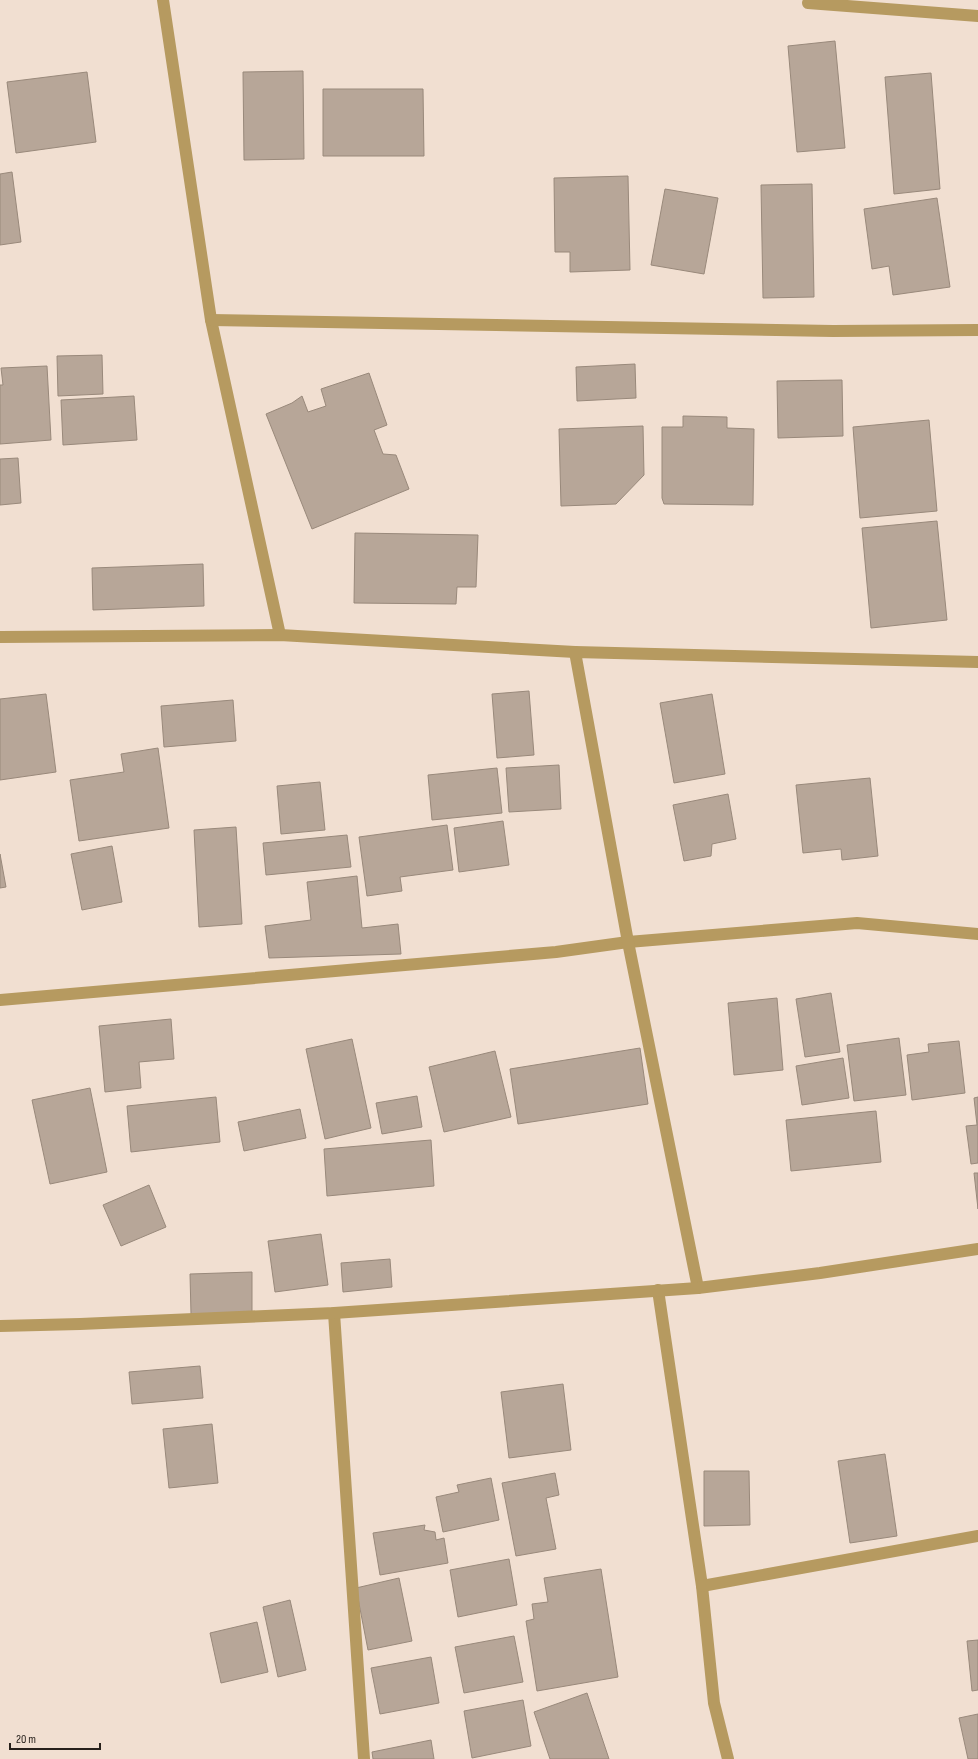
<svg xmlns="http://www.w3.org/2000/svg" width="978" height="1759" font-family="'Sofia Sans Condensed',sans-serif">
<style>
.building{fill:#b7a698;stroke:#99897b}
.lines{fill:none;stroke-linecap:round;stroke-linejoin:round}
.street{stroke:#b69a60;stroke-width:12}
</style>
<rect width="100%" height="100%" fill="#f1dfd1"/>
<g class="building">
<path d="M 835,41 L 845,148 L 797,152 L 788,46 Z"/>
<path d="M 303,71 L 304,159 L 244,160 L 243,72 Z"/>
<path d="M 87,72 L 96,142 L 16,153 L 7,82 Z"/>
<path d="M 931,73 L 940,189 L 894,194 L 885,77 Z"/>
<path d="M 323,89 L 423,89 L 424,156 L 323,156 Z"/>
<path d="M 12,172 L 21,242 L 0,245 L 0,174 Z"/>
<path d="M 628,176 L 630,270 L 570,272 L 570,252 L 555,252 L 554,178 Z"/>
<path d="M 812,184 L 814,297 L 763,298 L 761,185 Z"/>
<path d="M 665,189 L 718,198 L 704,274 L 651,265 Z"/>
<path d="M 937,198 L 950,287 L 893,295 L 889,266 L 872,269 L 864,209 Z"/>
<path d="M 102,355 L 103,394 L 58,396 L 57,356 Z"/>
<path d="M 635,364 L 636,398 L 577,401 L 576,367 Z"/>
<path d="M 47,366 L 51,440 L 0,444 L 0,385 L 3,385 L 1,368 Z"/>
<path d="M 369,373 L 387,425 L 374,430 L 383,454 L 396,455 L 409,489 L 312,529 L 266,414 L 292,403 L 302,396 L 308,412 L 326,406 L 321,389 Z"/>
<path d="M 842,380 L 843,436 L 778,438 L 777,381 Z"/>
<path d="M 134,396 L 137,440 L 63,445 L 61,400 Z"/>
<path d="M 683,416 L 727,417 L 727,428 L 754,429 L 753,505 L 664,504 L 662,498 L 662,427 L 683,427 Z"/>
<path d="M 929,420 L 937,511 L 860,518 L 853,427 Z"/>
<path d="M 643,426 L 644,475 L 616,504 L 561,506 L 559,429 Z"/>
<path d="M 18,458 L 21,503 L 0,505 L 0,459 Z"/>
<path d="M 937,521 L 947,620 L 871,628 L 862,528 Z"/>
<path d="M 355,533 L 478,535 L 476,587 L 457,587 L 456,604 L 354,603 Z"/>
<path d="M 203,564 L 204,606 L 93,610 L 92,568 Z"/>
<path d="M 529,691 L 534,755 L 497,758 L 492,694 Z"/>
<path d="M 46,694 L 56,772 L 0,780 L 0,699 Z"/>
<path d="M 712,694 L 725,774 L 674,783 L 660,703 Z"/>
<path d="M 233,700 L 236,741 L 164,747 L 161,706 Z"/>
<path d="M 158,748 L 169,828 L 79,841 L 70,780 L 124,772 L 121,754 Z"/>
<path d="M 559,765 L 561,809 L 509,812 L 506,768 Z"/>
<path d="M 497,768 L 502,813 L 432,820 L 428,775 Z"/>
<path d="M 870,778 L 878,856 L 842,860 L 841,849 L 803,853 L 796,785 Z"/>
<path d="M 320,782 L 325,830 L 281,834 L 277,786 Z"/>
<path d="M 728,794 L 736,839 L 712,844 L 711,856 L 684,861 L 673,805 Z"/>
<path d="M 503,821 L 509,865 L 459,872 L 454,828 Z"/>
<path d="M 447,825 L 453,870 L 400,877 L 402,891 L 367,896 L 359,837 Z"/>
<path d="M 236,827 L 242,924 L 199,927 L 194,830 Z"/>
<path d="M 347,835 L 351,867 L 266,875 L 263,843 Z"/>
<path d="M 112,846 L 122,902 L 82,910 L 71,854 Z"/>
<path d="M 0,854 L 6,887 L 0,888 Z"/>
<path d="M 357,876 L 362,928 L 398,924 L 401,954 L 269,958 L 265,926 L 311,920 L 307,882 Z"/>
<path d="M 831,993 L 840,1052 L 805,1057 L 796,999 Z"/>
<path d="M 777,998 L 783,1070 L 734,1075 L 728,1003 Z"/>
<path d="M 171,1019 L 174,1059 L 139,1062 L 141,1088 L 105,1092 L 99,1026 Z"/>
<path d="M 899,1038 L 906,1095 L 854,1101 L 847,1045 Z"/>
<path d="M 352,1039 L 371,1128 L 325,1139 L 306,1049 Z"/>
<path d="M 959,1041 L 965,1093 L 912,1100 L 907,1055 L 929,1052 L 928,1044 Z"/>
<path d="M 640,1048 L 648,1104 L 518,1124 L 510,1069 Z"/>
<path d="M 495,1051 L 511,1117 L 444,1132 L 429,1067 Z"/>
<path d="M 843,1058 L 849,1098 L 802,1105 L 796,1066 Z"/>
<path d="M 90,1088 L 107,1172 L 50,1184 L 32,1100 Z"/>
<path d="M 417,1096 L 422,1127 L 382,1134 L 376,1103 Z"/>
<path d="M 216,1097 L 220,1142 L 131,1152 L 127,1106 Z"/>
<path d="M 978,1097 L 978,1163 L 971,1164 L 966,1126 L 977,1125 L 974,1098 Z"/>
<path d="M 300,1109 L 306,1138 L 244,1151 L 238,1122 Z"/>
<path d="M 876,1111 L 881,1162 L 791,1171 L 786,1120 Z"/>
<path d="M 431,1140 L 434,1186 L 327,1196 L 324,1149 Z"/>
<path d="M 974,1173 L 978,1173 L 978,1209 Z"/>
<path d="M 149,1185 L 166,1227 L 121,1246 L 103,1205 Z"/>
<path d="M 321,1234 L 328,1285 L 275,1292 L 268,1241 Z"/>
<path d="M 390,1259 L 392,1287 L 343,1292 L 341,1263 Z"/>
<path d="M 252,1272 L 252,1313 L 191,1314 L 190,1274 Z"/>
<path d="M 200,1366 L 203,1398 L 132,1404 L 129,1372 Z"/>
<path d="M 563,1384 L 571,1450 L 509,1458 L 501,1392 Z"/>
<path d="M 212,1424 L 218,1483 L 169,1488 L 163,1429 Z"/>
<path d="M 885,1454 L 897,1536 L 850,1543 L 838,1461 Z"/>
<path d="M 704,1471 L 749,1471 L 750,1525 L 704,1526 Z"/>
<path d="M 555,1473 L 559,1495 L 546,1498 L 556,1549 L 516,1556 L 502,1483 Z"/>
<path d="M 491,1478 L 499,1520 L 443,1532 L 436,1497 L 459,1492 L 457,1485 Z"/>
<path d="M 425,1525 L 424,1530 L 435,1532 L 436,1540 L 444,1538 L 448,1563 L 380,1575 L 373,1533 Z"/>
<path d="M 509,1559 L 517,1605 L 458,1617 L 450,1570 Z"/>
<path d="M 601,1569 L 618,1677 L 537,1691 L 526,1621 L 534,1619 L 532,1604 L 548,1602 L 544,1578 Z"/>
<path d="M 399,1578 L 412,1641 L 368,1650 L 356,1588 Z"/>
<path d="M 290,1600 L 306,1670 L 278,1677 L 263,1607 Z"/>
<path d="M 257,1622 L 268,1672 L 221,1683 L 210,1633 Z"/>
<path d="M 514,1636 L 523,1682 L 464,1693 L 455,1647 Z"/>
<path d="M 978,1640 L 978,1690 L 972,1691 L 967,1641 Z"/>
<path d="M 431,1657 L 439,1703 L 380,1714 L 371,1668 Z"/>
<path d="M 587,1693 L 609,1759 L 550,1759 L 534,1712 Z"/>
<path d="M 523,1700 L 531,1746 L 472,1758 L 464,1711 Z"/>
<path d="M 978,1714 L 978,1759 L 968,1759 L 959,1718 Z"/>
<path d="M 431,1740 L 434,1759 L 373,1759 L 372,1752 Z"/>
</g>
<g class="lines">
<g class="street">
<path d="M 163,0 L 211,320 L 280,635"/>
<path d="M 808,3 L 978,16"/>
<path d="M 211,320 L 833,331 L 978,330"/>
<path d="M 0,637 L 280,635 L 575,652"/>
<path d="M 0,1000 L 556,952 L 628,942 L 857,923 L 978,934"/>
<path d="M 698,1288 L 628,942 L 575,652 L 978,662"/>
<path d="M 658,1290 L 702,1586 L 714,1703 L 728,1759"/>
<path d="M 334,1313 L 364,1759"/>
<path d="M 0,1326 L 80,1324 L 334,1313 L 698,1288 L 820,1273 L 978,1249"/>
<path d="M 702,1586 L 978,1536"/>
</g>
</g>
<path d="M10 1743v6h90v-6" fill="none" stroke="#27201b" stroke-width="2"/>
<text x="16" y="1743" font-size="12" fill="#27201b" stroke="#f1dfd1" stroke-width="3" paint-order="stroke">20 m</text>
</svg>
